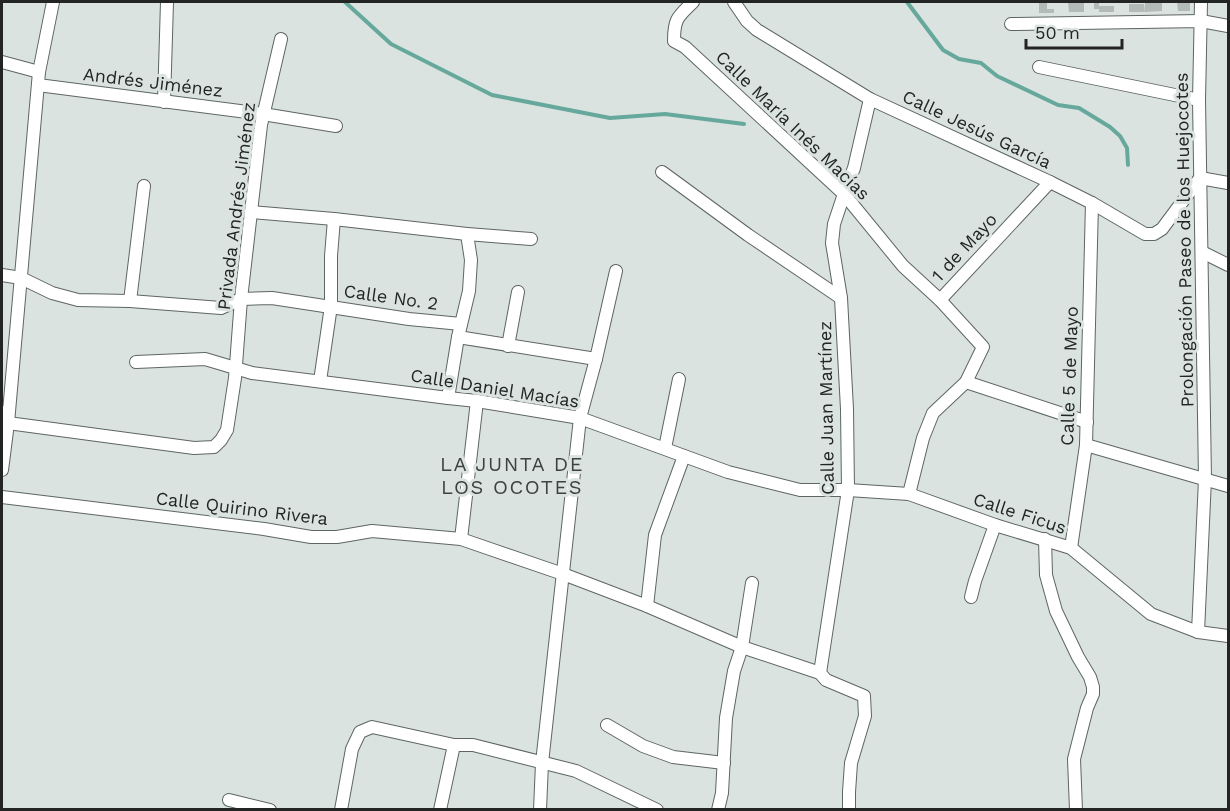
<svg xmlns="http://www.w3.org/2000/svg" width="1230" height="811" font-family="'Work Sans',sans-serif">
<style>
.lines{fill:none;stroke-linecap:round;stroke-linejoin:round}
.stream{stroke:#66a99c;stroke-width:4}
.building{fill:#b3bbb9}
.minor-casing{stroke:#5e6564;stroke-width:14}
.minor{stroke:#fff;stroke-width:12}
.labels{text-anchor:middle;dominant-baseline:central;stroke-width:6;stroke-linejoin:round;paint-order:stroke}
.street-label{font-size:18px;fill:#222524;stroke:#dbe3e1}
.neighbourhood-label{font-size:20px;letter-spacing:1.5px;fill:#3c4241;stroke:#dbe3e1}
</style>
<rect width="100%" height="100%" fill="#dbe3e1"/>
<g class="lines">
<g class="stream">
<path d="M 345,2 L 391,44 L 492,95 L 610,118 L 665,114 L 744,124"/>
<path d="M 907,2 L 943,50 L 959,59 L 981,63 L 997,76 L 1058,105 L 1079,108 L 1110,127 L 1120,136 L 1127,148 L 1128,165"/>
</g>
</g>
<g class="building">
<path d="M 1039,2 L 1047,2 L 1047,9 L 1054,9 L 1054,13 L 1039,13 Z"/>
<path d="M 1068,2 L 1084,2 L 1084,12 L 1069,12 Z"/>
<path d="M 1145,2 L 1162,2 L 1162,11 L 1145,12 Z"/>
<path d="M 1177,2 L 1190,2 L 1190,11 L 1178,11 Z"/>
<path d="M 1094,3 L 1099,3 L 1099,6 L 1114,6 L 1114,12 L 1099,12 L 1099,9 L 1094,9 Z"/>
<path d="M 1129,4 L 1144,4 L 1145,12 L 1129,12 Z"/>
</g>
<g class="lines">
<defs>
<g id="minor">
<path d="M 693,2 C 678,17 674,18 674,41 L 685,47 L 844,194 L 903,266 L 940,300 L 983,347 L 966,382 L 933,413 L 923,438 L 909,494"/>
<path d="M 734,2 L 747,21 L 757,30 L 870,99 L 1050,182 L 1092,203 L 1145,234 L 1154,234 L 1162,229 L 1200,178 L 1228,183"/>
<path d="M 1011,24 L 1201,21 L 1228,26"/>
<path d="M 2,62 L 39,72"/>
<path d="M 1039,67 L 1199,100"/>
<path d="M 38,85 L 263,114 L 336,126"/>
<path d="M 164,102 L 167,2"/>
<path d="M 662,172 L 748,235 L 841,298"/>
<path d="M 251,212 L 334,219 L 467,234 L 531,239"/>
<path d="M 1202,252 L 1228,265"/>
<path d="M 2,275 L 21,278 L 52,293 L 78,300 L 130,301 L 221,308 L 241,299 L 272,298 L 409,319 L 461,324"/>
<path d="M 940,300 L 1050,182"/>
<path d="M 130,301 L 144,186"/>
<path d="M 458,337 L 596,359"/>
<path d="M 508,346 L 518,292"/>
<path d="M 136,362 L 205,359 L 252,373 L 448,398 L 477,401 L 580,418 L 728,472 L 800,490 L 848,490 L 909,494 L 995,525 L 1071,548 L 1151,614 L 1198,632 L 1228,636"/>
<path d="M 320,381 L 331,306 L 331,256 L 334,219"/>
<path d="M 966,382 L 1087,422"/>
<path d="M 448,398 L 458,337 L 469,291 L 471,260 L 467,234"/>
<path d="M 2,412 L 8,423 L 194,448 L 214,447 L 221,440 L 227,430 L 235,378 L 241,299 L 261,125 L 281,39"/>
<path d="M 1086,445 L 1228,486"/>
<path d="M 665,448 L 679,379"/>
<path d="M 2,470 L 8,423 L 39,72 L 53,2"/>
<path d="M 2,497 L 264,529 L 311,537 L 337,537 L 372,531 L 461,539 L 563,574 L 647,606 L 742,647 L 820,673"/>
<path d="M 461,539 L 477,401"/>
<path d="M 1045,539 L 1046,575 L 1056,611 L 1078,657 L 1090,677 L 1093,687 L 1093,694 L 1087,708 L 1074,759 L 1076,810"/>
<path d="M 1071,548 L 1086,445 L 1092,203"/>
<path d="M 971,597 L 975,581 L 995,525"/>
<path d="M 647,606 L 655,535 L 684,456"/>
<path d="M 1198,632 L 1205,479 L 1199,100 L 1201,2"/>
<path d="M 607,725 L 643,746 L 673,757 L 724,763"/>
<path d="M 229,800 L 270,810"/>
<path d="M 341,810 L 352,749 L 360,732 L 372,727 L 454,745 L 473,745 L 576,771 L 657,810"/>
<path d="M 440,810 L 454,745"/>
<path d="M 540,810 L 542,763 L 580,418 L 596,359 L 616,271"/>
<path d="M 718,810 L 722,793 L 726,718 L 734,671 L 742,647 L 752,583"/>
<path d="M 849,810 L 849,792 L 851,763 L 865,716 L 864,696 L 826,680 L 820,673 L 848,490 L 847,409 L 841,298 L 832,243 L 834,224 L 844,194 L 854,168 L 870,99"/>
</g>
</defs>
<use href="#minor" class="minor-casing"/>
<use href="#minor" class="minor"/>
</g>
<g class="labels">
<g class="street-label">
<text transform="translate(153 82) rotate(7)">Andrés Jiménez</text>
<text transform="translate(793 125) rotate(44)">Calle María Inés Macías</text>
<text transform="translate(977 129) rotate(25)">Calle Jesús García</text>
<text transform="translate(236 206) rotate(-83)">Privada Andrés Jiménez</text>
<text transform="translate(1184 240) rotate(-91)">Prolongación Paseo de los Huejocotes</text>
<text transform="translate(964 247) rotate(-47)">1 de Mayo</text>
<text transform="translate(391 297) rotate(8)">Calle No. 2</text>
<text transform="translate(1069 376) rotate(-88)">Calle 5 de Mayo</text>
<text transform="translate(495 388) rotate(9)">Calle Daniel Macías</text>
<text transform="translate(826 408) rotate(-91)">Calle Juan Martínez</text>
<text transform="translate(242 508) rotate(7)">Calle Quirino Rivera</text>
<text transform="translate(1020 513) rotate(18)">Calle Ficus</text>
</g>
<g class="neighbourhood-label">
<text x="512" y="464">LA JUNTA DE<tspan x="512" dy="23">LOS OCOTES</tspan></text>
</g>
</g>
<rect width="1230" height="811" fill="none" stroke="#222524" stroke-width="6"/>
<path d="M1026 39v9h96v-9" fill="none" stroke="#222524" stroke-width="3"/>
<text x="1035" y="39" font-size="18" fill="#222524" stroke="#dbe3e1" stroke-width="4.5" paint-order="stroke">50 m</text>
</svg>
